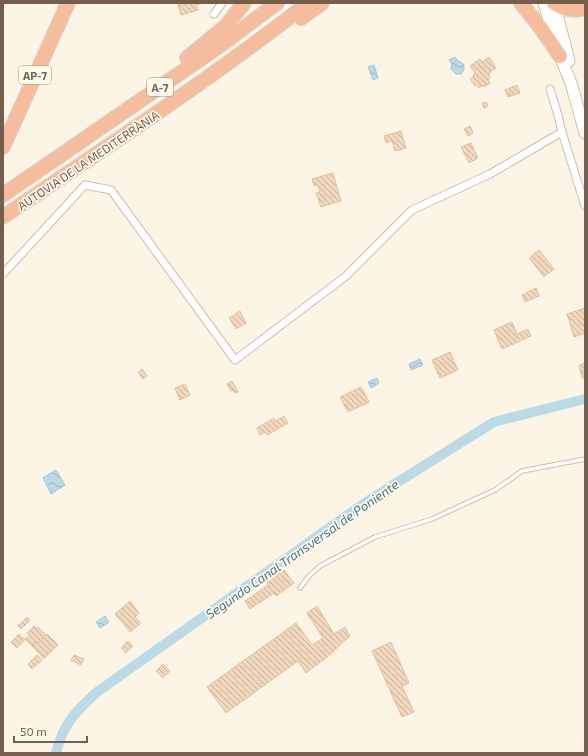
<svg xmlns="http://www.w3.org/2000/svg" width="588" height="756" font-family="'Exo 2',sans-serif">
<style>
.water{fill:url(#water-waves);stroke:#a1c9d7}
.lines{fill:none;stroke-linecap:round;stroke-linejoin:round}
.canal{stroke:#badbe5;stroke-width:10}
.building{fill:url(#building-back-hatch);stroke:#e3bf9e}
.lane-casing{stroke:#cebeac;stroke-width:5.5}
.street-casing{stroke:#cebeac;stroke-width:9}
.secondary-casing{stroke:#d0bfa9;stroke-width:13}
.highway-casing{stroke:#dbd5d0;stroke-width:16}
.lane{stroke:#fff;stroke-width:3.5}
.street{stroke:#fff;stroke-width:7}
.secondary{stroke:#fff;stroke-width:11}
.highway{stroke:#f5bd9e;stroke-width:14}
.labels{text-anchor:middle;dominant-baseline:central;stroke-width:3.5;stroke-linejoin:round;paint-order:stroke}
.shield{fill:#fff9ec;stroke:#9e8c7b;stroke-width:1}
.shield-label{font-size:11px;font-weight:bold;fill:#755e4b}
.street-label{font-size:12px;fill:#755e4b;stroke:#fff9ec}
.water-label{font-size:13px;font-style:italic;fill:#457688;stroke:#fff9ec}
</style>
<defs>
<pattern id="water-waves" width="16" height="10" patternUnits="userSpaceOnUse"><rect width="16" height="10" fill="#badbe5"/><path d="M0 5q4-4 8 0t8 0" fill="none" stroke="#9cb5bc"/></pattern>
<pattern id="building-back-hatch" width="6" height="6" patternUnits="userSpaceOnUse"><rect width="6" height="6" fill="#f1d7be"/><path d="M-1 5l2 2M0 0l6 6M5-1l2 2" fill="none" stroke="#c8b29c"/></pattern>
</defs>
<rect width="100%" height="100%" fill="#fcf5e6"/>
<g class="water">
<path d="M 455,57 L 458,61 L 461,62 L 464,65 L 464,70 L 461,74 L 456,74 L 451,69 L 452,64 L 449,60 Z"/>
<path d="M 374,65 L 378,78 L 373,80 L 368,67 Z"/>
<path d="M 420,359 L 423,365 L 411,370 L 409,364 Z"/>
<path d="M 377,378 L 379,383 L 371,388 L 368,382 Z"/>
<path d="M 56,470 L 65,485 L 51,494 L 43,478 Z"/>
<path d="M 105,616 L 109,622 L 100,628 L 96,622 Z"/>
</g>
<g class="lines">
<path class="canal" d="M 56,753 C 63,724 76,711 97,692 L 366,502 L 494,422 L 585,399"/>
</g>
<g class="building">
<path d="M 183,3 L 202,3 L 196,5 L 198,10 L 181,15 L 178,5 Z"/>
<path d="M 489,57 L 496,68 L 489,73 L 490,78 L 488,80 L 490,83 L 484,87 L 483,85 L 479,88 L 477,84 L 475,86 L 470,79 L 474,76 L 473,75 L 475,73 L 470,66 L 480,59 L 482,62 Z"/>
<path d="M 517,85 L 520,93 L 508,97 L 505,90 Z"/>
<path d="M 486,102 L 488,106 L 484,108 L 482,103 Z"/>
<path d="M 470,126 L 473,133 L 468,136 L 464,129 Z"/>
<path d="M 401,131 L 406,148 L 395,151 L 392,141 L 386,143 L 384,136 Z"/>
<path d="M 471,143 L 478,158 L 469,163 L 461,147 Z"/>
<path d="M 333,173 L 341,201 L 321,207 L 316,193 L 320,192 L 318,185 L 314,186 L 312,179 Z"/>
<path d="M 539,250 L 554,269 L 544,277 L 529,258 Z"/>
<path d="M 536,288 L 539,296 L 525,302 L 522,295 Z"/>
<path d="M 585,308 L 585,333 L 574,337 L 567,314 Z"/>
<path d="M 240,311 L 246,323 L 236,329 L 229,318 Z"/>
<path d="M 512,322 L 517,334 L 528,329 L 531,336 L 502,349 L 494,330 Z"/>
<path d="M 450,352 L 458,370 L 440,378 L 432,360 Z"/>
<path d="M 585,363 L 585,377 L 582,378 L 579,365 Z"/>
<path d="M 142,369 L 147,376 L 143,379 L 138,372 Z"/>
<path d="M 232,381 L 238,392 L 235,393 L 233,390 L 231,391 L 227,384 Z"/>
<path d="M 185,384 L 190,395 L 180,400 L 175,388 Z"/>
<path d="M 361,387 L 369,402 L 348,412 L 340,397 Z"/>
<path d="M 284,416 L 288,423 L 267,435 L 265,432 L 260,435 L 257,428 L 274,418 L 275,421 Z"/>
<path d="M 284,570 L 294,583 L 276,596 L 267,583 Z"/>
<path d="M 268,585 L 274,593 L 250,609 L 245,601 Z"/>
<path d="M 130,601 L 139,613 L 135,617 L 141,623 L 130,632 L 115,614 Z"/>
<path d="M 317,606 L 334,634 L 345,627 L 350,636 L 326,658 L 306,673 L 298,661 L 226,713 L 207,687 L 296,623 L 312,645 L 323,638 L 307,613 Z"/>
<path d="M 27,617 L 30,620 L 21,629 L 18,626 Z"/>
<path d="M 34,626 L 36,629 L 38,627 L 46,635 L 38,643 L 36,642 L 32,646 L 25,639 L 30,635 L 27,633 Z"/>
<path d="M 19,634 L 25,640 L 17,648 L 11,642 Z"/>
<path d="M 47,634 L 58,645 L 44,659 L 32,646 L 36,642 L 38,643 Z"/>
<path d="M 128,641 L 133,646 L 126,653 L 121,648 Z"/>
<path d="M 391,642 L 409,683 L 402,686 L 414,712 L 402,717 L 372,651 Z"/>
<path d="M 37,655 L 42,660 L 32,669 L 28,664 Z"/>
<path d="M 74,655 L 84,659 L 81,665 L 71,660 Z"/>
<path d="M 163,664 L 170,671 L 163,678 L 156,671 Z"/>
</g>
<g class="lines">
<defs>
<path id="lane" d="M 300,588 L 309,576 L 320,566 L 375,537 L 432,519 L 495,490 L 522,471 L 585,459"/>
<g id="street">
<path d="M 214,14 L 222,3"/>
<path d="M 562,132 L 585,206"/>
<path d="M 3,274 L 85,185 L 111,190 L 235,360 L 346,276 L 412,210 L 490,174 L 562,132 L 558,115 L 550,89"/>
</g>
<g id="secondary">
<path d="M 544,3 L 560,56 L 571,83 L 585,133"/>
<path d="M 554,3 L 569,61"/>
</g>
<g id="highway">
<path d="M 521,3 L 540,27 L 560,56"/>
<path d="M 554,3 C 564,9 573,12 585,8"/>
<path d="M 301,18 L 322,3"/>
<path d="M 187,58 L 226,26 L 244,3"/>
<path d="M 3,147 L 68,3"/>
<path d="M 3,195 L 221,45 L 277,3"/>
<path d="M 3,217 C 106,147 210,80 308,3"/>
</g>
</defs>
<use href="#lane" class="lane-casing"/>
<use href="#street" class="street-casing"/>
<use href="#secondary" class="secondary-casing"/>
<use href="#highway" class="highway-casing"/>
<use href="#lane" class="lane"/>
<use href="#street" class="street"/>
<use href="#secondary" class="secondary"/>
<use href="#highway" class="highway"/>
</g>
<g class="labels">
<g class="shield">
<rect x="19" y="66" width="32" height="18" rx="3"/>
<rect x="147" y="78" width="26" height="18" rx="3"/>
</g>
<g class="shield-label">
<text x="35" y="75">AP-7</text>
<text x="160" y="87">A-7</text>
</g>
<g class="street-label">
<text transform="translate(88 160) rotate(-34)">AUTOVIA DE LA MEDITERRÀNIA</text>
</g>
<g class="water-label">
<text transform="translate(302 549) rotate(-35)">Segundo Canal Transversal de Poniente</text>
</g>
</g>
<rect width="588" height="756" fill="none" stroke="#755e4b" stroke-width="8"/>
<path d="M14 736v6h73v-6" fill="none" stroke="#755e4b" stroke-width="2"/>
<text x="20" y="736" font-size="12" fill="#755e4b" stroke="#fff9ec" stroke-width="3" paint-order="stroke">50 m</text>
</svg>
